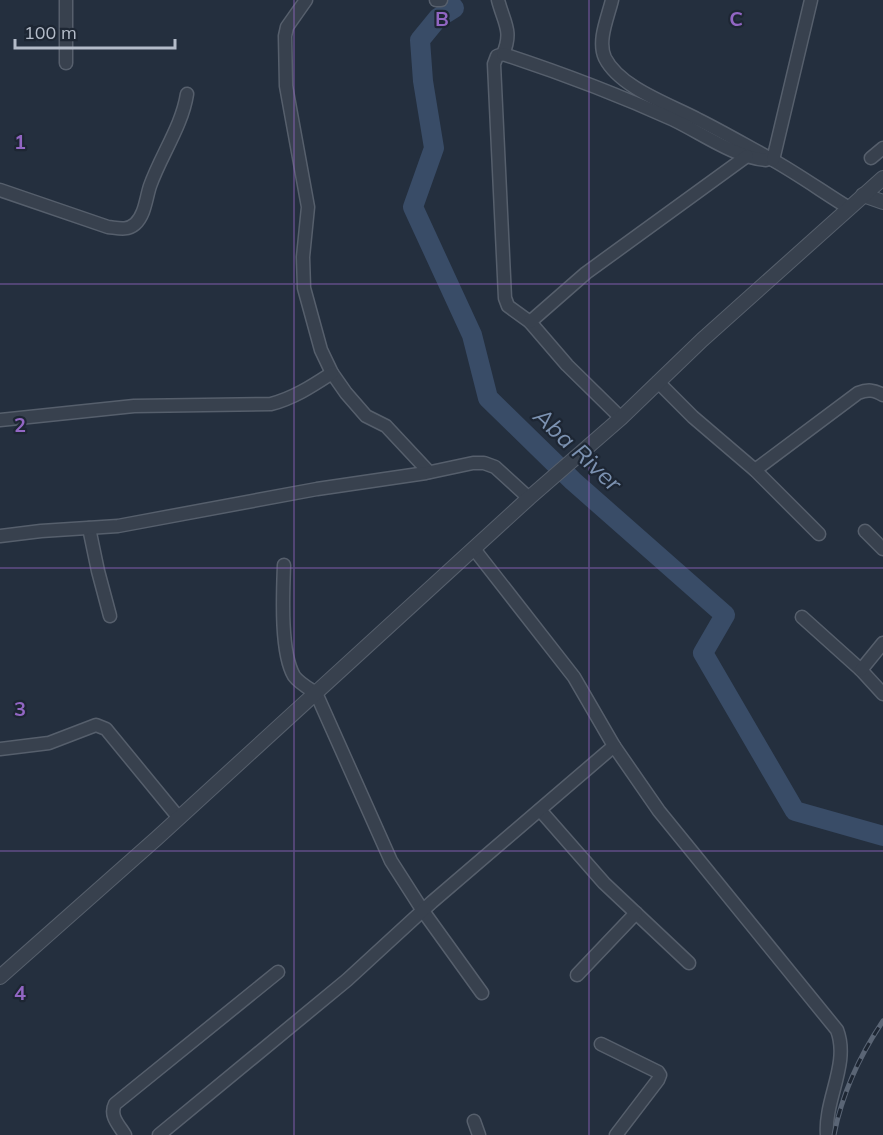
<svg xmlns="http://www.w3.org/2000/svg" width="883" height="1135" font-family="Mulish,sans-serif">
<style>
.lines{fill:none;stroke-linecap:round;stroke-linejoin:round}
.river{stroke:#394c67;stroke-width:20}
.minor-casing{stroke:#565f6c;stroke-width:15}
.tertiary-casing{stroke:#565f6c;stroke-width:16}
.minor{stroke:#38414e;stroke-width:12}
.tertiary{stroke:#38414e;stroke-width:14}
.rail-casing{stroke:#5a6575;stroke-width:5}
.rail{stroke:#1d2633;stroke-width:3;stroke-dasharray:9;stroke-linecap:butt}
.grid{fill:none;stroke:#9266c3;stroke-width:1.5;stroke-opacity:0.55}
.labels{text-anchor:middle;dominant-baseline:central;stroke-width:4.5;stroke-linejoin:round;paint-order:stroke}
.water-label{font-size:24px;font-style:italic;fill:#7c92b1;stroke:#1d2633}
.grid-label{font-size:20px;text-anchor:middle;font-weight:bold;fill:#9266c3;stroke:#1d2633;stroke-width:4.5;stroke-linejoin:round;paint-order:stroke}
</style>
<rect width="100%" height="100%" fill="#242f3e"/>
<g class="lines">
<path class="river" d="M 446,0 L 454,8 L 438,18 L 420,40 L 423,81 L 434,148 L 413,207 L 472,335 L 488,398 L 573,481 L 725,615 L 703,653 L 795,811 L 883,836"/>
<defs>
<g id="minor">
<path d="M 306,0 L 287,27 L 285,36 L 286,86 L 308,207 L 303,257 L 304,288 L 321,350 L 332,373 L 346,393 L 366,416 L 386,426 L 429,472"/>
<path d="M 436,0 L 441,0"/>
<path d="M 498,0 C 504,23 513,31 503,54 L 497,56 L 494,64 L 505,298 L 508,306 L 530,322 L 567,365 L 621,418"/>
<path d="M 612,0 C 608,17 597,41 605,58 C 620,88 671,105 699,120 C 723,132 747,146 771,159 C 798,174 823,192 849,208"/>
<path d="M 503,54 C 561,73 619,95 674,120 C 703,134 734,157 766,160"/>
<path d="M 66,63 L 66,0"/>
<path d="M 871,158 L 883,148"/>
<path d="M 773,160 L 811,0"/>
<path d="M 0,190 L 108,227 C 118,228 127,231 135,224 C 145,215 146,198 150,186 C 161,155 182,126 187,94"/>
<path d="M 530,322 L 586,273 L 747,156"/>
<path d="M 658,382 L 693,417 L 755,470 L 819,534"/>
<path d="M 0,420 L 134,406 L 271,404 C 294,398 312,386 332,373"/>
<path d="M 755,470 L 858,393 C 868,389 874,390 883,395"/>
<path d="M 89,528 L 98,571 L 110,616"/>
<path d="M 865,531 L 883,549"/>
<path d="M 0,536 L 41,531 L 118,526 L 317,489 L 426,473 L 473,463 L 484,463 L 495,467 L 529,498"/>
<path d="M 284,565 C 283,593 280,652 294,676 C 299,683 308,688 316,693 L 391,861 L 423,911 L 482,993"/>
<path d="M 802,617 L 861,670 L 883,694"/>
<path d="M 861,670 L 883,643"/>
<path d="M 614,746 L 659,811 L 837,1030 C 850,1064 824,1100 827,1135"/>
<path d="M 0,749 L 49,743 L 96,725 L 106,729 L 179,818"/>
<path d="M 540,810 L 604,883 L 689,963"/>
<path d="M 577,975 L 636,913"/>
<path d="M 601,1044 L 658,1072 L 660,1075 L 658,1080 L 616,1135"/>
<path d="M 474,1121 L 479,1135"/>
<path d="M 125,1135 C 119,1125 109,1116 115,1104 L 278,972"/>
<path d="M 159,1135 L 347,980 L 432,902 L 614,746 L 574,677 L 474,549"/>
</g>
<g id="tertiary">
<path d="M 863,195 L 883,202"/>
<path d="M 0,977 L 157,838 L 529,498 L 621,418 L 702,340 L 883,178"/>
</g>
</defs>
<use href="#minor" class="minor-casing"/>
<use href="#tertiary" class="tertiary-casing"/>
<use href="#minor" class="minor"/>
<use href="#tertiary" class="tertiary"/>
<defs>
<path id="rail" d="M 834,1135 C 842,1094 860,1055 883,1021"/>
</defs>
<use href="#rail" class="rail-casing"/>
<use href="#rail" class="rail"/>
</g>
<path class="grid" d="M 294,0 L 294,1135M 589,0 L 589,1135M 0,284 L 883,284M 0,568 L 883,568M 0,851 L 883,851"/>
<g class="labels">
<g class="water-label">
<text transform="translate(578 449) rotate(43)">Aba River</text>
</g>
</g>
<g class="grid-label">
<text x="442" y="26">B</text>
<text x="736" y="26">C</text>
<text x="20" y="149">1</text>
<text x="20" y="432">2</text>
<text x="20" y="716">3</text>
<text x="20" y="1000">4</text>
</g>
<path d="M15 39v9h160v-9" fill="none" stroke="#b4bcc9" stroke-width="3"/>
<text x="24" y="39" font-size="18" fill="#b4bcc9" stroke="#1d2633" stroke-width="4.5" paint-order="stroke">100 m</text>
</svg>
